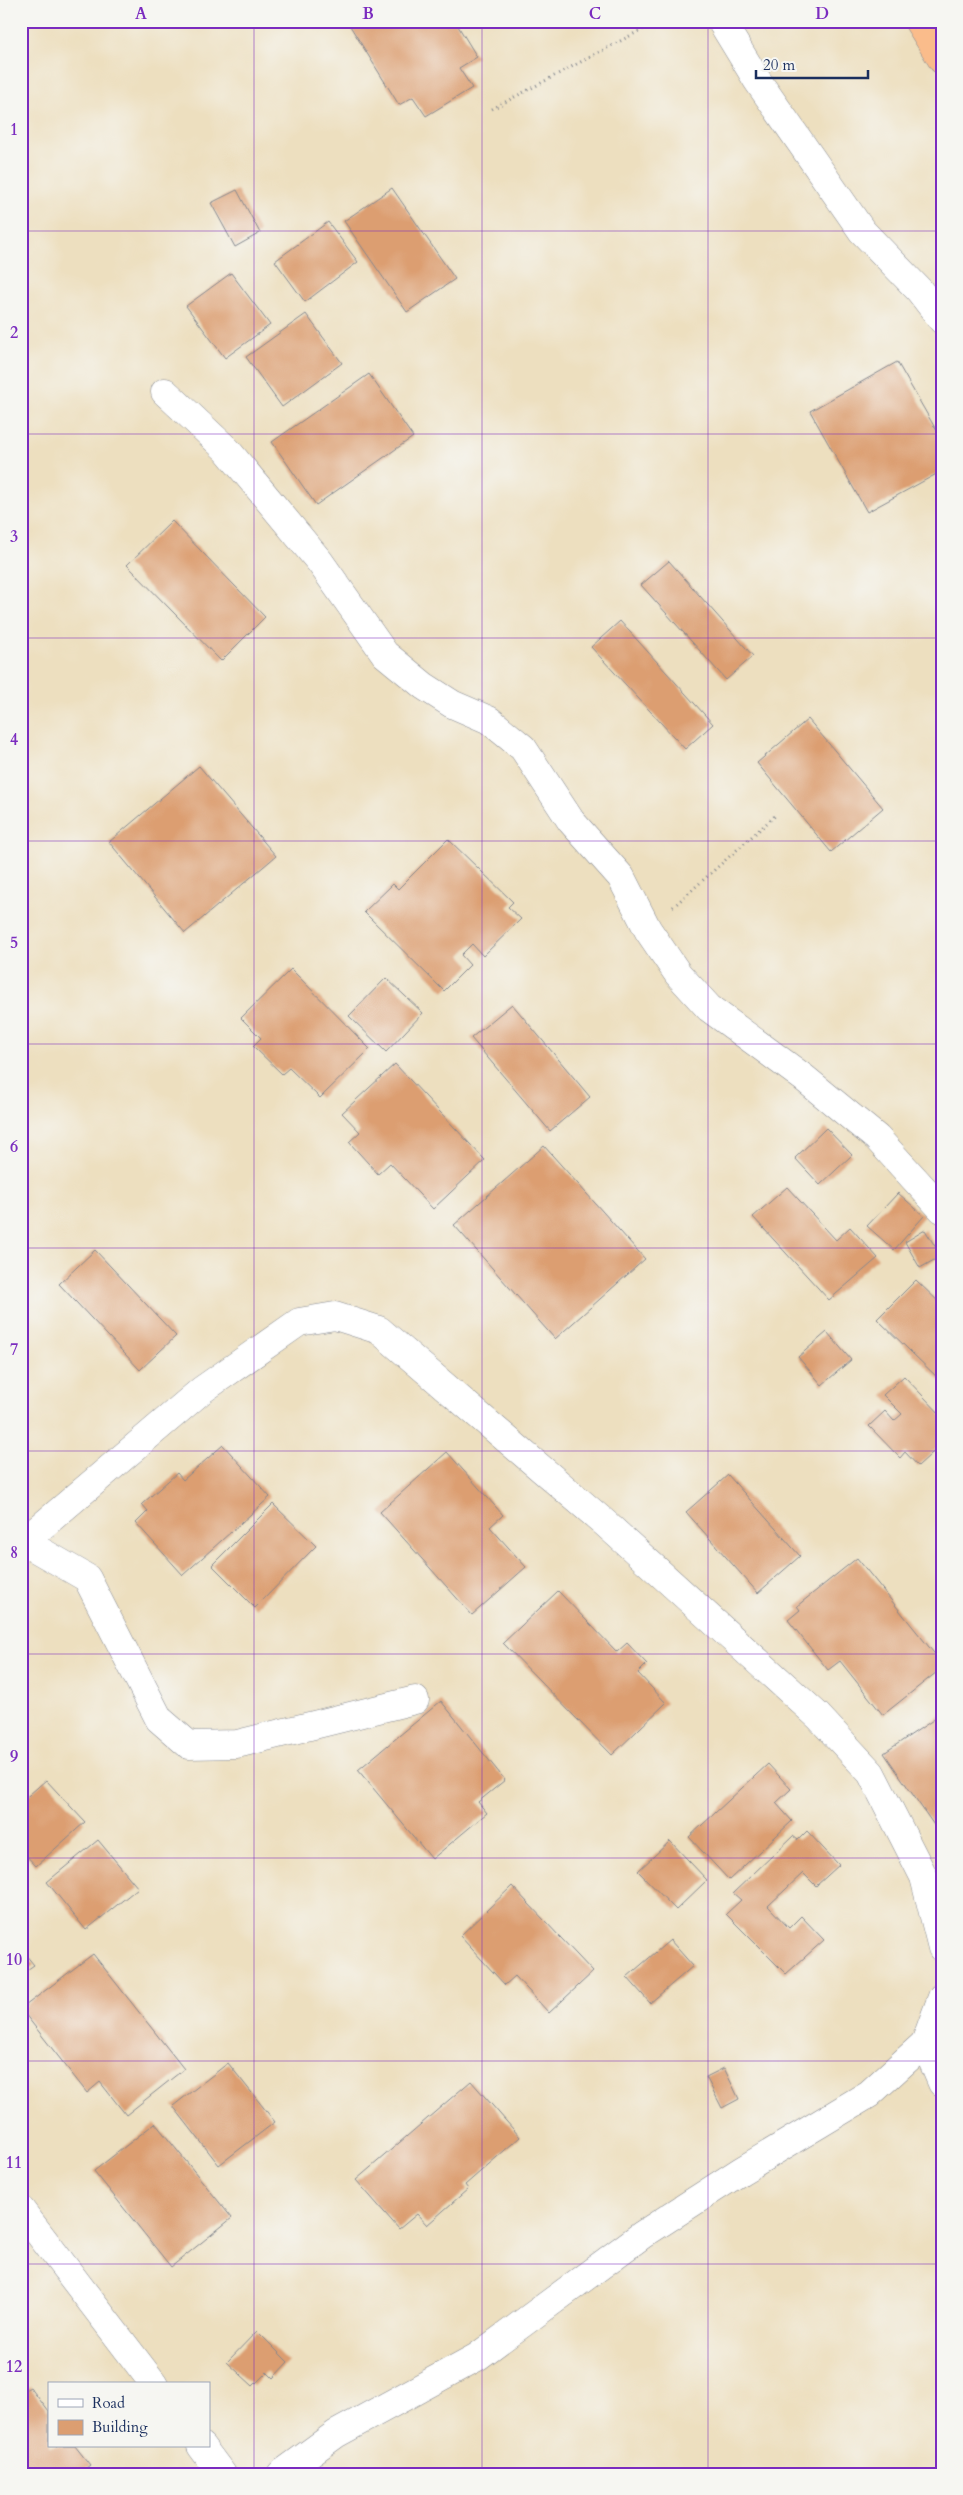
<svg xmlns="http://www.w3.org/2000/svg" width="963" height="2495" font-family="Cardo,serif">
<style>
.building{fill:#dc9e71}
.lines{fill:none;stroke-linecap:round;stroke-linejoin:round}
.street-casing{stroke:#84878e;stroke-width:29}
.highway-casing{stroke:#84878e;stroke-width:29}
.path{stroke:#84878e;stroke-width:3;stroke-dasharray:1 4;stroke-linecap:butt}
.street{stroke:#fff;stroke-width:28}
.highway{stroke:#fabc8b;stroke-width:28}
.grid{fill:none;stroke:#7b2cbf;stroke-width:1;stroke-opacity:0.55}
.neatline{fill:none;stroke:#7b2cbf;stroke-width:2}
.grid-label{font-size:16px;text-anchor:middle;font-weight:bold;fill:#7b2cbf}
</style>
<rect width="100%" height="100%" fill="#f6f6f2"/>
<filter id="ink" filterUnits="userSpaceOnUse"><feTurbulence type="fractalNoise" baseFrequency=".02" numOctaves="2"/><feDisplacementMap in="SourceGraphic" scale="10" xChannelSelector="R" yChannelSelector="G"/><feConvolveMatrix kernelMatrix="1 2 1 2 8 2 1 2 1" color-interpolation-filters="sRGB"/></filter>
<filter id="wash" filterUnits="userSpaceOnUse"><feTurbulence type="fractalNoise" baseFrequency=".0096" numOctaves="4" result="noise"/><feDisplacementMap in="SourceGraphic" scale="20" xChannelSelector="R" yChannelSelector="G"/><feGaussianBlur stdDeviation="1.12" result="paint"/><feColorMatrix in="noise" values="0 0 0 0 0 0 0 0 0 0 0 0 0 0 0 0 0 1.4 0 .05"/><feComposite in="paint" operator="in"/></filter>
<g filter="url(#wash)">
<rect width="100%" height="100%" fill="#eddfbf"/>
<g id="blocks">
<g class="building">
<path d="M 347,21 L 455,21 L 477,57 L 459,68 L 472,88 L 426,116 L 413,97 L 399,105 Z"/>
<path d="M 392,188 L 455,279 L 407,312 L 344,221 Z"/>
<path d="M 237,190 L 260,233 L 235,247 L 211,203 Z"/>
<path d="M 328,222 L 358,262 L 305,302 L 275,261 Z"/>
<path d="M 231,273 L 270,325 L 225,358 L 186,306 Z"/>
<path d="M 306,314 L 342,363 L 282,407 L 246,357 Z"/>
<path d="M 897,362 L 942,440 L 942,471 L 867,512 L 810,411 Z"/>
<path d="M 369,374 L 413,437 L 316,505 L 272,442 Z"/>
<path d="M 172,521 L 265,617 L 221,661 L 127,565 Z"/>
<path d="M 669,561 L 753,656 L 726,680 L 641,585 Z"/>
<path d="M 620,621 L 713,724 L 685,749 L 591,647 Z"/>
<path d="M 808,719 L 883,808 L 831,852 L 757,763 Z"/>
<path d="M 199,766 L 276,856 L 185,933 L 109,842 Z"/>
<path d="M 448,839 L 513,902 L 508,907 L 521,919 L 483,956 L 472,944 L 461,955 L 470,965 L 444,991 L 364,912 L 393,884 L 398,889 Z"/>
<path d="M 291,969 L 370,1049 L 320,1098 L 289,1068 L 282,1074 L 253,1046 L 261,1038 L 241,1018 Z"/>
<path d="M 386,978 L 423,1013 L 386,1052 L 349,1016 Z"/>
<path d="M 512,1004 L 590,1097 L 550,1131 L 471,1038 Z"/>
<path d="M 395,1064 L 485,1160 L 433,1209 L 390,1163 L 378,1174 L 349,1142 L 360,1132 L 342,1113 Z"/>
<path d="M 826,1128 L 852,1155 L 820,1185 L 795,1158 Z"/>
<path d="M 544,1146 L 645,1259 L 555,1339 L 454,1225 Z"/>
<path d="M 787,1187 L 836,1240 L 850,1227 L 878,1258 L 829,1300 L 753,1217 Z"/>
<path d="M 898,1193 L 924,1216 L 894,1250 L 867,1226 Z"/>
<path d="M 925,1230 L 941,1256 L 920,1268 L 905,1242 Z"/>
<path d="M 95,1250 L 176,1336 L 140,1370 L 59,1284 Z"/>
<path d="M 916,1280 L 942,1305 L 942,1382 L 877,1319 Z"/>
<path d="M 827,1332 L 851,1360 L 822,1385 L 798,1357 Z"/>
<path d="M 904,1376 L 942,1416 L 942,1444 L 918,1466 L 905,1452 L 900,1458 L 869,1426 L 885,1411 L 894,1421 L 902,1414 L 883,1395 Z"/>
<path d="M 223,1445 L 270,1497 L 183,1575 L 136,1523 L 148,1511 L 142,1504 L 177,1473 L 183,1480 Z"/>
<path d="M 447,1452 L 503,1515 L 490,1527 L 526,1567 L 472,1615 L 380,1512 Z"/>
<path d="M 728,1475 L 800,1556 L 758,1593 L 686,1512 Z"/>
<path d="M 273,1504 L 316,1546 L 255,1608 L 212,1565 Z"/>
<path d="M 857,1558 L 942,1663 L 942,1668 L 883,1715 L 840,1661 L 828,1670 L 788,1620 L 800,1610 L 797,1606 Z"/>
<path d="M 558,1591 L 617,1652 L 627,1643 L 647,1664 L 638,1673 L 666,1703 L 612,1755 L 503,1643 Z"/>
<path d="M 441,1701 L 505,1780 L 478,1802 L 487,1813 L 432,1859 L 358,1770 Z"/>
<path d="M 942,1714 L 942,1823 L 936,1828 L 884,1753 Z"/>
<path d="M 768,1764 L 791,1789 L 776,1803 L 792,1821 L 729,1880 L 689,1837 Z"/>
<path d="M 46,1780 L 85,1822 L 36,1866 L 21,1850 L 21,1802 Z"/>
<path d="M 807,1831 L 839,1865 L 816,1886 L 803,1873 L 768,1906 L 789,1928 L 801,1916 L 824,1940 L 786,1974 L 726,1914 L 741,1900 L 733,1893 L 793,1836 L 798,1840 Z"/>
<path d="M 98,1840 L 138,1888 L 86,1930 L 47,1882 Z"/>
<path d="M 670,1841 L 707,1880 L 676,1910 L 638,1871 Z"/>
<path d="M 512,1886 L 593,1972 L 549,2013 L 515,1976 L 505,1985 L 460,1936 Z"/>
<path d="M 670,1940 L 693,1966 L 650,2003 L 627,1977 Z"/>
<path d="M 21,1949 L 34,1965 L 21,1974 Z"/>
<path d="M 93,1954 L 184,2069 L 126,2115 L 100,2082 L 87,2093 L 21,2009 Z"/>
<path d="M 228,2063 L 275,2122 L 219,2165 L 173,2106 Z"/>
<path d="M 724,2068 L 739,2099 L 722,2108 L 706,2077 Z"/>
<path d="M 471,2081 L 520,2137 L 465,2185 L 468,2189 L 427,2225 L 417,2214 L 399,2229 L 356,2180 Z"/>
<path d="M 155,2123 L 232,2218 L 171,2267 L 94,2171 Z"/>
<path d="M 257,2331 L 288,2362 L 273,2378 L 267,2372 L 253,2386 L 227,2362 Z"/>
<path d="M 30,2387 L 49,2412 L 49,2446 L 75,2446 L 90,2465 L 79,2474 L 21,2474 L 21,2393 Z"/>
</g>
</g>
</g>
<g filter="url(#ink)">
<use href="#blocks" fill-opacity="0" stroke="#84878e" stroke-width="1"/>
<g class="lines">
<defs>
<g id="street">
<path d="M 721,21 L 757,80 L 862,231 L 919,290 L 942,320"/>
<path d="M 165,392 L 227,450 L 320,562 L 385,654 L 424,686 L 452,704 L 489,720 L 523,748 L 571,821 L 621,877 L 648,930 L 678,974 L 709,1008 L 804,1078 L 877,1138 L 942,1209"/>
<path d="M 21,1540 L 87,1578 L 159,1719 L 189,1745 L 237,1744 L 415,1700"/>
<path d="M 21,1544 L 202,1390 L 299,1322 L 335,1316 L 379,1330 L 606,1524 L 818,1716 L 871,1773 L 924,1877 L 942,1948"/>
<path d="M 925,2043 L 942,1997"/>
<path d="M 21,2210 L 154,2384"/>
<path d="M 201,2446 L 222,2474"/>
<path d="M 281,2474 L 336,2434 L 477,2357 L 642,2235 L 741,2171 L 869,2094 L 925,2043 L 942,2083"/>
</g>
<path id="highway" d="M 918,21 L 942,60"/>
</defs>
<use href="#street" class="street-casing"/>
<use href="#highway" class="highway-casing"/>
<g class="path">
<path d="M 492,109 L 658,21"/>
<path d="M 673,907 L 777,814"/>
</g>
<use href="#street" class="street"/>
<use href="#highway" class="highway"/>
</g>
</g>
<path class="grid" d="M 254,21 L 254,2474M 482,21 L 482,2474M 708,21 L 708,2474M 21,231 L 942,231M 21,434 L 942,434M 21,638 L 942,638M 21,841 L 942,841M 21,1044 L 942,1044M 21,1248 L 942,1248M 21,1451 L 942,1451M 21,1654 L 942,1654M 21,1858 L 942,1858M 21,2061 L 942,2061M 21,2264 L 942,2264"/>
<rect width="963" height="2495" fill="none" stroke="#f6f6f2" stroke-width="55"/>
<rect x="48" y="2382" width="162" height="65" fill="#f6f6f2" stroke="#9ea6b7"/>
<rect x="58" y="2399" width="25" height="8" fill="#ffffff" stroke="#9ea6b7"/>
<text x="92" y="2408" font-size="15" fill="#1b2f5e">Road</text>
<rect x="58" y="2420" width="25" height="15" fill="#dc9e71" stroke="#9ea6b7"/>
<text x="92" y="2432" font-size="15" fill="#1b2f5e">Building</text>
<path d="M756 70v8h112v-8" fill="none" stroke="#1b2f5e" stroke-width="2.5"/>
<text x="763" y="70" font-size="15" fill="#1b2f5e" stroke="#f6f6f2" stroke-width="4" paint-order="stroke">20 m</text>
<rect x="28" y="28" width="908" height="2440" class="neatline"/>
<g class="grid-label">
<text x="141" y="19">A</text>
<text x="368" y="19">B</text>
<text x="595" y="19">C</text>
<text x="822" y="19">D</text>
<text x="14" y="135">1</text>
<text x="14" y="338">2</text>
<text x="14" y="542">3</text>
<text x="14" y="745">4</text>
<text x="14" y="948">5</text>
<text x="14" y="1152">6</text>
<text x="14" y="1355">7</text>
<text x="14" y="1558">8</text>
<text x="14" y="1762">9</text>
<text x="14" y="1965">10</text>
<text x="14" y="2168">11</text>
<text x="14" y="2372">12</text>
</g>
</svg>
